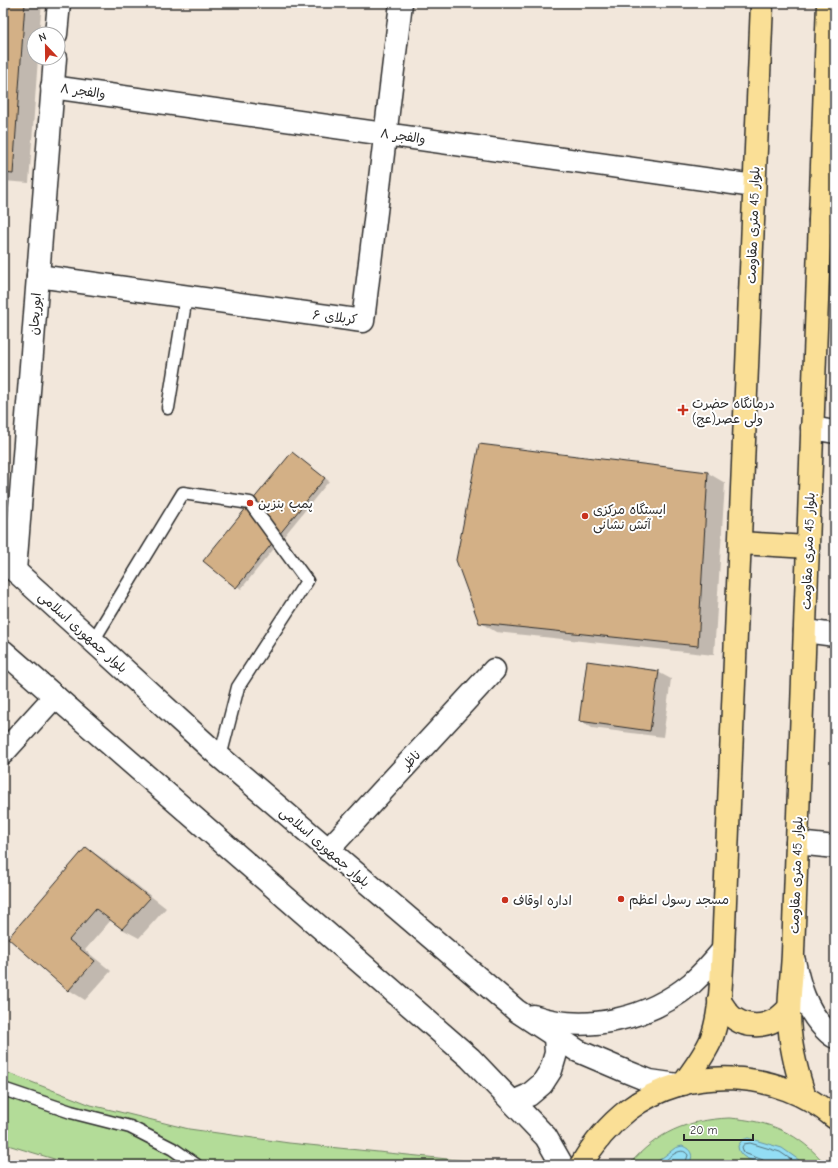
<svg xmlns="http://www.w3.org/2000/svg" width="838" height="1168" font-family="'Comic Neue','Playpen Sans Arabic',sans-serif">
<style>
.green{fill:#b3dc98;stroke:#6f8462}
.water{fill:#93ddf4;stroke:#6996a4}
.shadow{fill:#0003}
.lines{fill:none;stroke-linecap:round;stroke-linejoin:round}
.shore{stroke:#55727b;stroke-width:1}
.building{fill:#d3b086;stroke:#2b2b2b}
.service-casing{stroke:#2b2b2b;stroke-width:15}
.minor-casing{stroke:#2b2b2b;stroke-width:25}
.secondary-casing{stroke:#2b2b2b;stroke-width:25}
.primary-casing{stroke:#2b2b2b;stroke-width:25}
.service{stroke:#fff;stroke-width:12}
.minor{stroke:#fff;stroke-width:22}
.secondary{stroke:#fff;stroke-width:22}
.primary{stroke:#fadf96;stroke-width:22}
.poi-dot{fill:#c8321e;stroke:#fff;stroke-width:1.5}
.labels{text-anchor:middle;dominant-baseline:central;stroke-width:4;stroke-linejoin:round;paint-order:stroke}
.street-label{font-size:13px;fill:#2b2b2b;stroke:#fff}
.poi-label{font-size:13px;fill:#2b2b2b;stroke:#fff;text-anchor:start}
</style>
<rect width="100%" height="100%" fill="#f2e7db"/>
<filter id="ink" filterUnits="userSpaceOnUse"><feTurbulence type="fractalNoise" baseFrequency=".025" numOctaves="2"/><feDisplacementMap in="SourceGraphic" scale="8" xChannelSelector="R" yChannelSelector="G"/><feConvolveMatrix kernelMatrix="1 2 1 2 8 2 1 2 1" color-interpolation-filters="sRGB"/></filter>
<g filter="url(#ink)">
<g class="green">
<path d="M 3,1071 L 91,1105 L 189,1129 L 289,1143 L 507,1165 L 74,1165 L 11,1146 L 3,1143 Z"/>
<path d="M 729,1118 C 770,1121 799,1133 826,1165 L 629,1165 C 657,1132 687,1120 729,1118 Z"/>
</g>
<g class="water">
<path d="M 748,1138 L 782,1148 L 806,1165 C 791,1165 738,1168 738,1146 L 742,1140 Z"/>
<path d="M 682,1146 C 692,1149 695,1158 687,1165 L 653,1165 L 675,1148 Z"/>
</g>
<g class="shadow">
<path d="M 3,3 L 42,3 L 39,34 L 34,34 L 34,58 L 38,58 L 29,183 L 3,181 Z"/>
<path d="M 480,445 L 708,473 L 725,483 L 714,655 L 496,632 L 479,622 Z"/>
<path d="M 296,455 L 329,481 L 241,589 L 205,561 Z"/>
<path d="M 658,672 L 671,679 L 663,737 L 592,728 L 580,720 Z"/>
<path d="M 86,848 L 102,858 L 166,908 L 139,938 L 122,929 L 111,920 L 85,950 L 111,971 L 85,1000 L 69,990 L 10,938 Z"/>
</g>
<g class="lines">
<g class="shore">
<path d="M 660,1165 C 667,1160 681,1144 688,1155 L 685,1165"/>
<path d="M 765,1165 L 765,1162 L 763,1160 L 744,1153 L 742,1147 L 744,1144 L 750,1143 L 780,1152 L 799,1165"/>
</g>
</g>
<g class="building">
<path d="M 3,3 L 25,3 L 13,174 L 3,173 Z"/>
<path d="M 479,444 L 708,472 L 698,646 L 479,623 L 456,560 Z"/>
<path d="M 292,452 L 325,478 L 236,588 L 203,561 Z"/>
<path d="M 587,661 L 659,671 L 650,731 L 579,721 Z"/>
<path d="M 86,847 L 150,898 L 122,929 L 96,909 L 69,940 L 95,961 L 68,991 L 8,938 Z"/>
</g>
<g class="lines">
<defs>
<g id="service">
<path d="M 168,408 L 186,297"/>
<path d="M 93,641 L 183,493 L 250,503 L 307,581 L 238,687 L 220,757"/>
<path d="M 3,1089 L 71,1112 L 130,1127 L 173,1149 L 196,1165"/>
</g>
<g id="minor">
<path d="M 56,34 L 59,3"/>
<path d="M 52,87 L 754,186"/>
<path d="M 820,221 L 835,223"/>
<path d="M 38,276 L 363,321 L 401,3"/>
<path d="M 812,428 L 835,432"/>
<path d="M 15,571 L 55,58"/>
<path d="M 805,631 L 835,635"/>
<path d="M 3,753 L 55,696"/>
<path d="M 797,843 L 835,847"/>
<path d="M 328,850 L 494,670"/>
<path d="M 794,961 C 799,985 806,1009 823,1027 C 827,1031 830,1035 835,1037"/>
</g>
<g id="secondary">
<path d="M 3,560 L 93,641 L 220,757 L 517,1011 L 578,1051 L 625,1071 L 650,1081 L 678,1085"/>
<path d="M 3,651 L 470,1058 L 546,1137 L 562,1165"/>
<path d="M 533,1016 C 586,1034 649,1019 692,983 C 703,973 713,962 723,950"/>
<path d="M 513,1102 L 529,1095 L 542,1084 L 551,1070 L 556,1053 L 555,1036"/>
</g>
<g id="primary">
<path d="M 740,543 L 808,547"/>
<path d="M 719,1000 C 724,1007 728,1015 735,1019 C 747,1027 763,1027 775,1020 C 780,1017 785,1012 789,1008"/>
<path d="M 683,1084 C 693,1070 704,1056 711,1040 C 721,1014 721,978 723,950 L 762,3"/>
<path d="M 805,1097 C 798,1076 792,1055 790,1032 C 787,1006 792,979 793,953 C 794,916 796,879 797,843 L 828,3"/>
<path d="M 581,1165 C 593,1144 609,1125 628,1110 C 688,1064 779,1069 835,1118"/>
</g>
</defs>
<use href="#service" class="service-casing"/>
<use href="#minor" class="minor-casing"/>
<use href="#secondary" class="secondary-casing"/>
<use href="#primary" class="primary-casing"/>
<use href="#service" class="service"/>
<use href="#minor" class="minor"/>
<use href="#secondary" class="secondary"/>
<use href="#primary" class="primary"/>
</g>
</g>
<g class="poi-dot">
<path d="M681 404h4v4h4v4h-4v4h-4v-4h-4v-4h4z"/>
<circle cx="250" cy="503" r="4"/>
<circle cx="585" cy="516" r="4"/>
<circle cx="621" cy="899" r="4"/>
<circle cx="505" cy="900" r="4"/>
</g>
<g class="labels">
<g class="street-label">
<text transform="translate(83 91) rotate(8)">والفجر ۸</text>
<text transform="translate(403 136) rotate(8)">والفجر ۸</text>
<text transform="translate(753 225) rotate(-88)">بلوار 45 متری مقاومت</text>
<text transform="translate(35 314) rotate(-86)">ابوریحان</text>
<text transform="translate(335 317) rotate(6)">کربلای ۶</text>
<text transform="translate(808 551) rotate(-88)">بلوار 45 متری مقاومت</text>
<text transform="translate(83 632) rotate(42)">بلوار جمهوری اسلامی</text>
<text transform="translate(411 760) rotate(-47)">ناظر</text>
<text transform="translate(325 847) rotate(41)">بلوار جمهوری اسلامی</text>
<text transform="translate(796 875) rotate(-88)">بلوار 45 متری مقاومت</text>
</g>
<g class="poi-label">
<text x="692" y="403">درمانگاه حضرت<tspan x="692" dy="15">ولی عصر(عج)</tspan></text>
<text x="258" y="503">پمپ بنزین</text>
<text x="593" y="509">ایستگاه مرکزی<tspan x="593" dy="15">آتش نشانی</tspan></text>
<text x="629" y="899">مسجد رسول اعظم</text>
<text x="513" y="900">اداره اوقاف</text>
</g>
</g>
<rect width="838" height="1168" fill="none" stroke="#fff" stroke-width="16"/>
<rect x="8" y="8" width="822" height="1152" fill="none" stroke="#2b2b2b" stroke-width="1.5" filter="url(#ink)"/>
<g transform="translate(46 46) rotate(338)"><circle r="19" fill="#ffffff" stroke="#aaaaaa"/>
<path d="M0-3L7 15L0 10L-7 15Z" fill="#c8321e"/>
<text y="-6" font-size="11" font-weight="bold" text-anchor="middle" fill="#2b2b2b">N</text>
</g>
<path d="M684 1134v6h69v-6" fill="none" stroke="#2b2b2b" stroke-width="2"/>
<text x="690" y="1134" font-size="12" fill="#2b2b2b" stroke="#ffffff" stroke-width="3" paint-order="stroke">20 m</text>
</svg>
